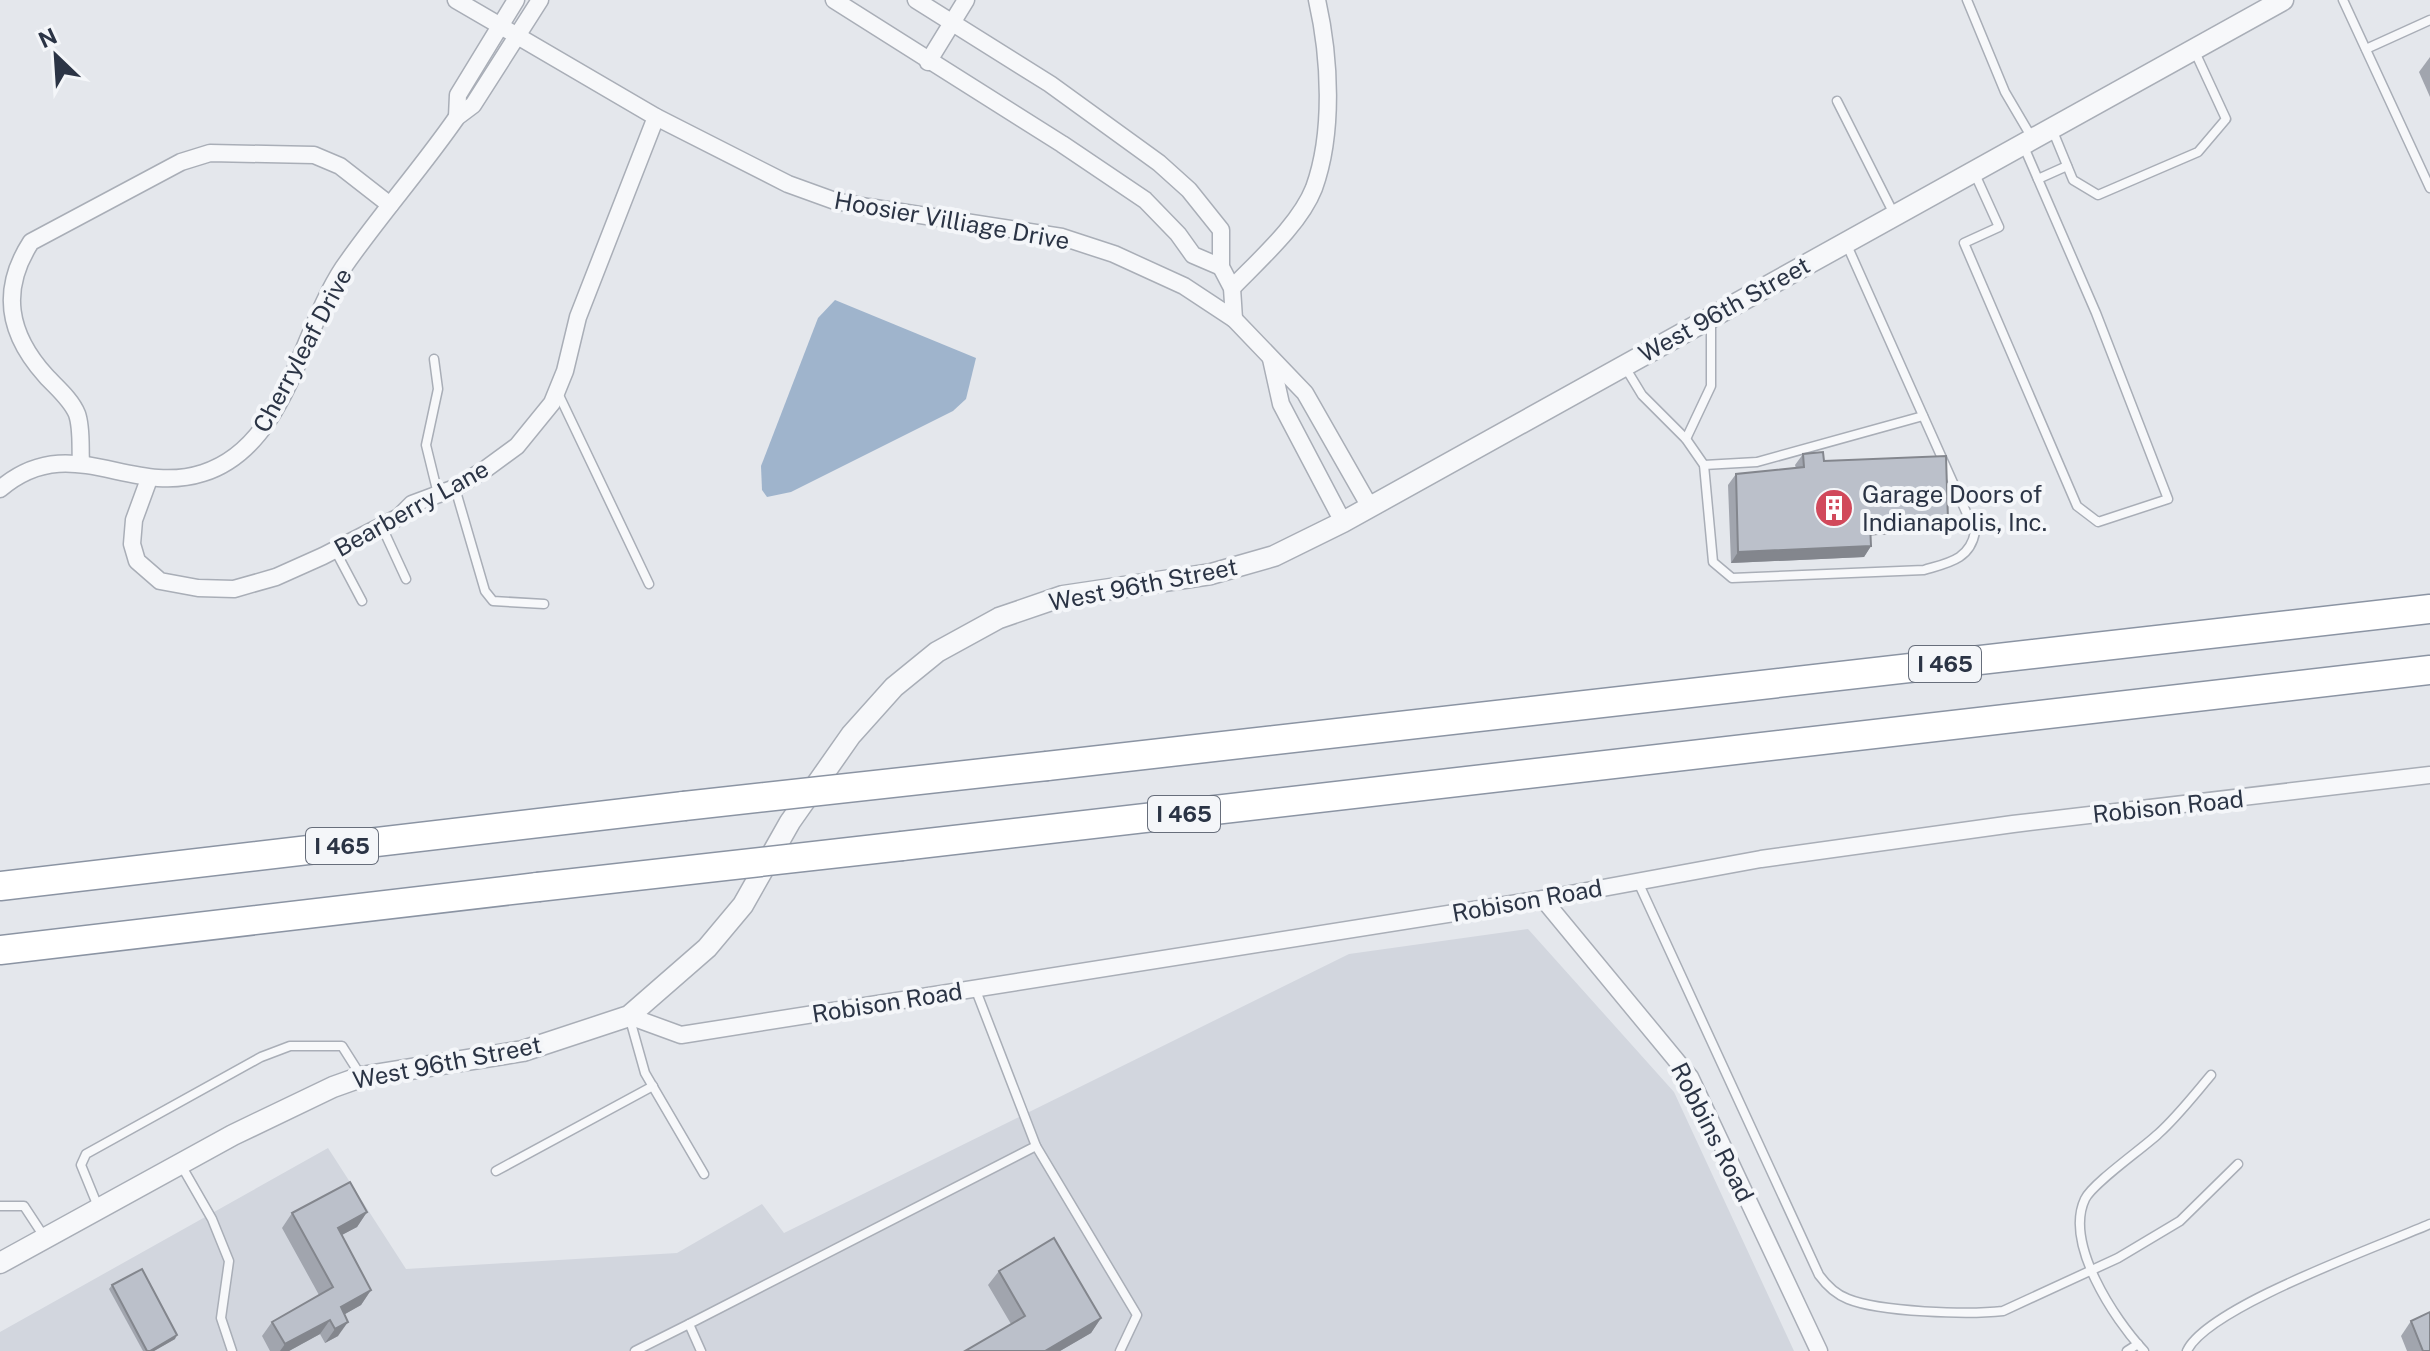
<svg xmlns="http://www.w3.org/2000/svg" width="2430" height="1351" font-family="'Public Sans',sans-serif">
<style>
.built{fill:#d2d6de}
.water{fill:#9fb4cc}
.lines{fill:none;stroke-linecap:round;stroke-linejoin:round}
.service-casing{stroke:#a9aeb7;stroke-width:11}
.minor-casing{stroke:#a9aeb7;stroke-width:19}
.tertiary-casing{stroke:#a9aeb7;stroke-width:23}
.motorway-casing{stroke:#8b94a3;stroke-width:31}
.service{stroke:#f7f8fa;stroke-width:8}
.minor{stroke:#f7f8fa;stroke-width:16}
.tertiary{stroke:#f7f8fa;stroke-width:20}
.motorway{stroke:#fff;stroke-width:28}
.motorway-bridge-casing{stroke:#8b94a3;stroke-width:31;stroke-linecap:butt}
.motorway-bridge{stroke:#fff;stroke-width:28}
.wall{fill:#a1a5ae}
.shaded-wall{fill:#83868d}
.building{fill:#bbc0ca;stroke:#83868d;stroke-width:2}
.labels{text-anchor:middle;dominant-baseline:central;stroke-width:8;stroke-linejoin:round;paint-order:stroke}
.shield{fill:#f4f6f9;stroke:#676e7b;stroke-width:2}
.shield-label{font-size:22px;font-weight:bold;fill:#2b3445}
.street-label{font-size:24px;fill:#2b3445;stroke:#f4f6f9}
.poi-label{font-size:24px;fill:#2b3445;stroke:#f4f6f9;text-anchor:start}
</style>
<rect width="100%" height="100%" fill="#e4e7ec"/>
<path class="built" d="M 1528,929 L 1674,1092 L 1794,1351 L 0,1351 L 0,1332 L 328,1148 L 406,1269 L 677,1253 L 762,1204 L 784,1233 L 1349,954 Z"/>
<path class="water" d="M 835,300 L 976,358 L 966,399 L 953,411 L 791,492 L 767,497 L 762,490 L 761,466 L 818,318 Z"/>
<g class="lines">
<defs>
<g id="service">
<path d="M 1967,0 L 2005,92 L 2032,138"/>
<path d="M 2343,0 L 2430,188"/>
<path d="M 2366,49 L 2430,20"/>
<path d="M 1837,101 L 1894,214"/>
<path d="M 2052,129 L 2073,180 L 2098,195 L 2198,152 L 2226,119 L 2195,52"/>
<path d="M 1974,172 L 1999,227 L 1964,243 L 2077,506 L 2098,522 L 2168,499 L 2096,313 L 2024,147"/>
<path d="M 2038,179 L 2067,166"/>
<path d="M 434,359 L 438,389 L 426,445 L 438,494"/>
<path d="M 1625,367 L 1642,395 L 1686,439 L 1704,465 L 1713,562 L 1732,578 L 1924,570 C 1947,563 1970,560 1975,532 L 1846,243"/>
<path d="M 557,391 L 649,584"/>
<path d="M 1686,439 L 1711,386 L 1711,321"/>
<path d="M 1704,465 L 1757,462 L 1923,416"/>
<path d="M 455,488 L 485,591 L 493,601 L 544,604"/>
<path d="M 382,527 L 406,579"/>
<path d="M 335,550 L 362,601"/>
<path d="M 1638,882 L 1819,1275 C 1827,1286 1835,1294 1848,1299 C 1880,1312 1968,1315 2003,1311 L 2118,1258 L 2180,1221 L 2238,1164"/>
<path d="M 629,1016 L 645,1073 L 704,1174"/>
<path d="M 1036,1146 L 1137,1315 L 1120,1351"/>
<path d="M 181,1165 L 212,1219 L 229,1261 L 221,1318 L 232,1351"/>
<path d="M 496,1171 L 653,1086"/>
<path d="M 0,1206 L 24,1206 L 45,1238"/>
<path d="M 99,1209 L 81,1165 L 86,1154 L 261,1057 L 290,1046 L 342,1046 L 361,1076"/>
<path d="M 635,1351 L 689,1324"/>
<path d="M 701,1351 L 689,1324 L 1036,1146 L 975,988"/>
<path d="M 2127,1351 L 2138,1344"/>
<path d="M 2144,1351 C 2114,1319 2064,1243 2085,1199 C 2093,1183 2142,1149 2158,1134 C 2177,1117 2194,1095 2211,1075"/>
<path d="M 2187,1351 C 2207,1307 2380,1246 2430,1224"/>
</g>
<g id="minor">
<path d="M 456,0 L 656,117 L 788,184 L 835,201 L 868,207 L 1062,237 L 1114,254 L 1184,286 L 1234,319 L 1305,393 L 1370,507"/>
<path d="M 834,0 L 1062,144 L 1145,200 L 1178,234 L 1193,255 L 1221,267"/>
<path d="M 916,0 L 1050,84 L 1159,163 L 1189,190 L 1221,230 L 1221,267 L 1232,288 L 1234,319"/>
<path d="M 928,62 L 966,0"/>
<path d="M 457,117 L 458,95 L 516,0"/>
<path d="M 1232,288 C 1259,260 1300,224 1314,188 C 1334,133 1330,57 1317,0"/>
<path d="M 1271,359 L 1281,404 L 1343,522"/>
<path d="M 81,463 C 80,447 82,428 77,414 C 71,399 56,387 46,376 C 8,334 0,290 31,242 L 181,162 L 210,153 L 314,155 L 340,166 L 390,205"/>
<path d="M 149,479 L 134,520 L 132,544 L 137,561 L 160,581 L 198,588 L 234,589 L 276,577 L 323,556 L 399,517 L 412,504 L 455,488 L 487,468 L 517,446 L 552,403 L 565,371 L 578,317 L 656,117"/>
<path d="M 0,489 C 70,429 129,497 203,473 C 286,447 300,333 343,268 C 379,216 421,169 457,117 L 473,105 L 540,0"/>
<path d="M 1543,899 L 1690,1077 L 1819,1351"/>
<path d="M 629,1016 L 681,1035 L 1543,899 L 1761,859 L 2013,824 L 2430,775"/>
</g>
<path id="tertiary" d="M 0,1263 L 233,1135 L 333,1087 L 361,1077 L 523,1051 L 629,1016 L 707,948 L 743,905 L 790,822 L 851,735 L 894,687 L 937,652 L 999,618 L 1063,596 L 1211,574 L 1274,556 L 1343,522 L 2283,0"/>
<g id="motorway">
<path d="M 1047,766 L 2430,609"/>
<path d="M 902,846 L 2430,670"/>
<path d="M 0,886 L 684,806"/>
<path d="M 0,950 L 538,887"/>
</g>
</defs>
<use href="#service" class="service-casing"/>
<use href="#minor" class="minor-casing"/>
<use href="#tertiary" class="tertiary-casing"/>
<use href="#motorway" class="motorway-casing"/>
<use href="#service" class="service"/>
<use href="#minor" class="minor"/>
<use href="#tertiary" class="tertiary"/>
<use href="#motorway" class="motorway"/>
<defs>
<g id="motorway-bridge">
<path d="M 684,806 L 1047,766"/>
<path d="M 538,887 L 902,846"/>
</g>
</defs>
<use href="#motorway-bridge" class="motorway-bridge-casing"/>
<use href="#motorway-bridge" class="motorway-bridge"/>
</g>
<g class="wall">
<path d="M 2430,57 L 2430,97 L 2419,72 Z"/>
<path d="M 1803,454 L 1824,461 L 1948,520 L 1940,531 L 1871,535 L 1871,546 L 1864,557 L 1731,563 L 1728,485 L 1736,474 L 1796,468 L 1795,465 Z"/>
<path d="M 367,1212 L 357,1227 L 341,1235 L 371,1290 L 361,1305 L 345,1314 L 338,1336 L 325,1343 L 320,1334 L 289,1351 L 270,1351 L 262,1336 L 272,1322 L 319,1295 L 282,1228 L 292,1213 Z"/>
<path d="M 999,1271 L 1101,1318 L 1091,1333 L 1060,1351 L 965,1351 L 1011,1324 L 988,1285 Z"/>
<path d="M 112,1285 L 175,1339 L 154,1351 L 143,1351 L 109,1289 Z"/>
<path d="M 2411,1321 L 2430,1351 L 2407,1351 L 2401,1336 Z"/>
</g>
<g class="shaded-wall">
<path d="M 1948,520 L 1940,531 L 1863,536 L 1870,524 Z"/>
<path d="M 1871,546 L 1864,557 L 1731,563 L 1738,552 Z"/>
<path d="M 367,1212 L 357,1227 L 327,1243 L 338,1228 Z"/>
<path d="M 371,1290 L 361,1305 L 331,1322 L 341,1307 Z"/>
<path d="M 1101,1318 L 1091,1333 L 1060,1351 L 1045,1351 Z"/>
<path d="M 330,1320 L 320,1334 L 289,1351 L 280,1351 L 285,1344 Z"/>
<path d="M 348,1322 L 338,1336 L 325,1343 L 335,1329 Z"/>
<path d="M 177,1335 L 175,1339 L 154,1351 L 150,1351 Z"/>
</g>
<g class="building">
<path d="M 1823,452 L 1824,461 L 1946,456 L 1948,520 L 1870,524 L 1871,546 L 1738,552 L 1736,474 L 1804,467 L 1803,454 Z"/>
<path d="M 350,1182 L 367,1212 L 338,1228 L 371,1290 L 341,1307 L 348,1322 L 335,1329 L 330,1320 L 285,1344 L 272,1322 L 333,1287 L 292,1213 Z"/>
<path d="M 1054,1238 L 1101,1318 L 1045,1351 L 965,1351 L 1025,1316 L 999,1271 Z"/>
<path d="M 142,1269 L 177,1335 L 150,1351 L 147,1351 L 112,1285 Z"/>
<path d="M 2430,1312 L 2430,1351 L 2423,1351 L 2411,1321 Z"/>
</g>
<defs>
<symbol id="building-disc" viewBox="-11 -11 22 22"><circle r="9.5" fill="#d1495b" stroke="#f4f6f9"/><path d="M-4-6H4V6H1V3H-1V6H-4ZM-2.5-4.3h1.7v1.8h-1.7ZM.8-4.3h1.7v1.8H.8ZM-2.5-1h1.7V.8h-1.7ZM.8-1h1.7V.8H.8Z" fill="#fff"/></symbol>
</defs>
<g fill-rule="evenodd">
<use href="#building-disc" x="1812" y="486" width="44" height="44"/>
</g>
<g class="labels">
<g class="shield">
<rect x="1909" y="646" width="72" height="36" rx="6"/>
<rect x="1148" y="796" width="72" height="36" rx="6"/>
<rect x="306" y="828" width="72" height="36" rx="6"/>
</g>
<g class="shield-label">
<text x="1945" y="664">I 465</text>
<text x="1184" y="814">I 465</text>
<text x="342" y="846">I 465</text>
</g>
<g class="street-label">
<text transform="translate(952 220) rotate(10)">Hoosier Villiage Drive</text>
<text transform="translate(1724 309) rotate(-29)">West 96th Street</text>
<text transform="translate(302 350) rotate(-62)">Cherryleaf Drive</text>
<text transform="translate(411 508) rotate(-29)">Bearberry Lane</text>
<text transform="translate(1143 584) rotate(-11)">West 96th Street</text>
<text transform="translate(2168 806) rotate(-6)">Robison Road</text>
<text transform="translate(1527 900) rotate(-10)">Robison Road</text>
<text transform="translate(887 1002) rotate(-9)">Robison Road</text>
<text transform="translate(447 1062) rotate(-11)">West 96th Street</text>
<text transform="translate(1713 1132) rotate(63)">Robbins Road</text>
</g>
<g class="poi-label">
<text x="1862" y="494">Garage Doors of<tspan x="1862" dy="28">Indianapolis, Inc.</tspan></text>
</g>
</g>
<g transform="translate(56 56) rotate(335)" stroke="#f4f6f9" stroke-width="6" paint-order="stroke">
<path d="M0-6L14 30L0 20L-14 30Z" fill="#2b3445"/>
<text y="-12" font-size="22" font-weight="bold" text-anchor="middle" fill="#2b3445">N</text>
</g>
</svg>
